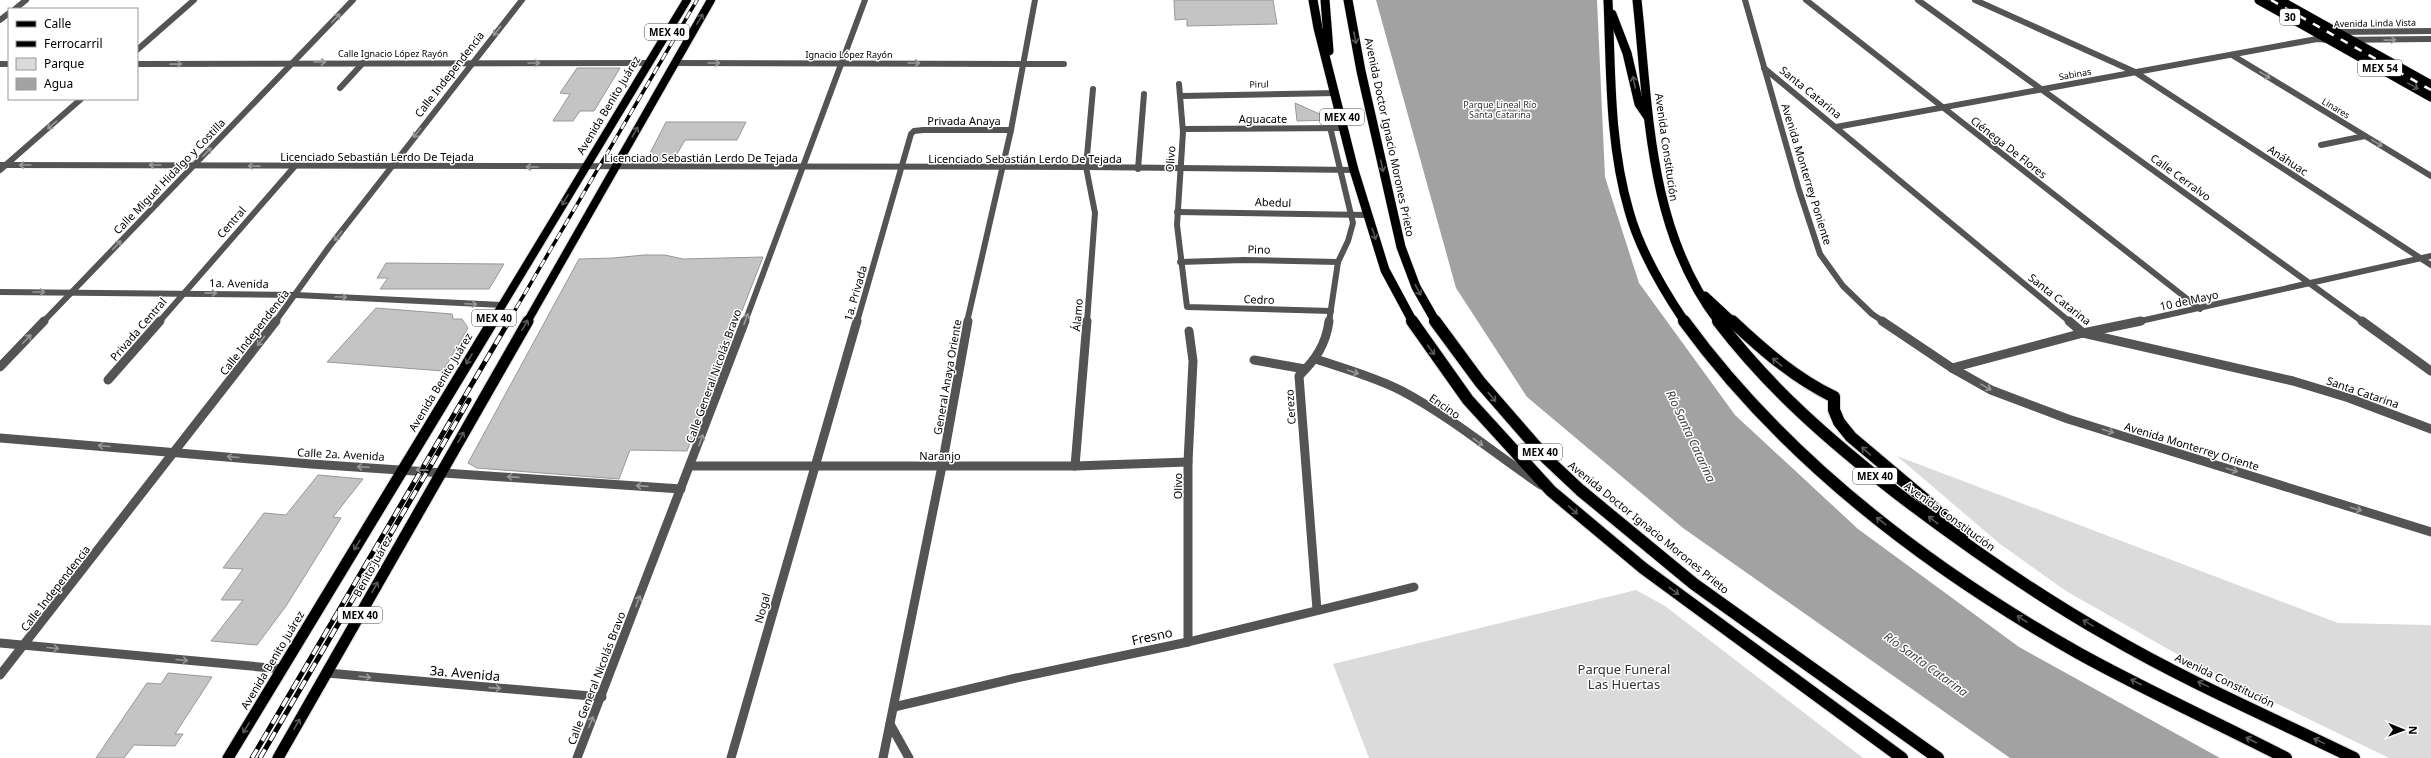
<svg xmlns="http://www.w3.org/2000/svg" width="2431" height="758" font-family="'Noto Sans',sans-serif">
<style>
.green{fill:#dbdbdb}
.water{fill:#a2a2a2}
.building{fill:#c4c4c4;stroke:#989898}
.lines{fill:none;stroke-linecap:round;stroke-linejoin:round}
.primary-far1-casing{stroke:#dbdbdb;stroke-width:10}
.primary-casing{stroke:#dbdbdb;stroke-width:13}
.trunk-far1-casing{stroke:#dbdbdb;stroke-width:10}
.trunk-casing{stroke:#dbdbdb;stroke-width:14}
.minor-far1{stroke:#545454;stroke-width:6}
.minor{stroke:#545454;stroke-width:9}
.tertiary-far1{stroke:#545454;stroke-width:6}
.tertiary{stroke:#545454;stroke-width:9}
.primary-far1{stroke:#000;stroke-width:8}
.primary{stroke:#000;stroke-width:11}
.trunk-far1{stroke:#000;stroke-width:9}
.trunk{stroke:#000;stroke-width:12}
.rail-far1-casing{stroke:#000;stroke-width:3.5}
.rail-casing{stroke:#000;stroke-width:5}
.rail-far1{stroke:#fff;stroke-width:2.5;stroke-dasharray:8;stroke-linecap:butt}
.rail{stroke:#fff;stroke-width:3.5;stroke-dasharray:10;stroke-linecap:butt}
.oneway{stroke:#989898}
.oneway2{stroke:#595959}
.labels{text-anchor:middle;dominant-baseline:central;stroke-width:3;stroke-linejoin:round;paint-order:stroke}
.far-street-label{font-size:9px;fill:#000;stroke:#fff}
.far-park-label{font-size:9px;fill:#323232;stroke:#fff}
.shield{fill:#fff;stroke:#4c4c4c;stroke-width:1}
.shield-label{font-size:10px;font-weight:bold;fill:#000}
.street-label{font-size:11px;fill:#000;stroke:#fff}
.water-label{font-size:12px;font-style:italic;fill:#434343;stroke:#fff}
.near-street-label{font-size:13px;fill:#000;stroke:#fff}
.near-park-label{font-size:13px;fill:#323232;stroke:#fff}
</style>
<rect width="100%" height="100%" fill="#fff"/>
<g class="green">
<path d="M 1897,456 L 2338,623 L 2431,625 L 2431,758 L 2389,758 L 2189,661 L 2066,591 L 2000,544 Z"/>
<path d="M 1636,590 L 1665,606 L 1863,758 L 1369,758 L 1333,664 Z"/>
</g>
<path class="water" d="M 1376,0 L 1597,0 L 1605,177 L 1639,283 L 1735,415 L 1858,529 L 2019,647 L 2220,758 L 2010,758 L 1683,528 L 1527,397 L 1456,288 Z"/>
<g class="building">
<path d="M 1174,0 L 1273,0 L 1277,24 L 1187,26 L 1187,19 L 1175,20 Z"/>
<path d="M 577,68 L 620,68 L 594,111 L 580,111 L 573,121 L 553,121 L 570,94 L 560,93 Z"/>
<path d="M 1295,103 L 1333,120 L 1297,121 Z"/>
<path d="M 666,122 L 746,122 L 737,140 L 685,140 L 673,161 L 646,161 Z"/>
<path d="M 644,255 L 665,255 L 683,259 L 763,257 L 687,451 L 630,450 L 619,479 L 477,468 L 468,463 L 579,259 L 613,258 Z"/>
<path d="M 386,263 L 504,264 L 489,289 L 380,289 L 388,278 L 377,278 Z"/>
<path d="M 376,308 L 452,314 L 453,319 L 462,319 L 468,328 L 443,371 L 327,362 Z"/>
<path d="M 318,475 L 363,479 L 333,517 L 341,518 L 286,606 L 257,645 L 211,641 L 243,600 L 221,600 L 243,569 L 223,568 L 264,513 L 286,515 Z"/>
<path d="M 168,673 L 212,677 L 175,734 L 183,734 L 175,746 L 134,745 L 124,758 L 96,758 L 147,683 L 161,684 Z"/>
</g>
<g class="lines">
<defs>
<g id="primary-far1">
<path d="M 492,322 L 687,0"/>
<path d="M 527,322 L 711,0"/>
</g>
<g id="primary">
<path d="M 228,758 L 493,321"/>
<path d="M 278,758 L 528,321"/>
</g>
<g id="trunk-far1">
<path d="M 1313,0 L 1318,28 L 1354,170 L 1385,270 L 1413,322"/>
<path d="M 1325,0 L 1329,51"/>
<path d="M 1348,0 L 1361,71 L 1401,247 L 1416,287 L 1436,322"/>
<path d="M 1608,0 C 1611,70 1609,143 1629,211 C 1640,251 1662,288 1685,322"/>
<path d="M 1637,0 C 1649,110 1648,230 1719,322"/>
<path d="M 2259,0 L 2431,97"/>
<path d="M 2279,0 L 2431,85"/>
<path d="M 1612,14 L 1627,53 L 1639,104 L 1648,117"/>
<path d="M 1705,296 L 1733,322"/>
</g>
<g id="trunk">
<path d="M 1412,321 L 1468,400 L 1551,491 L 1643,568 L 1902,758"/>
<path d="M 1435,321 L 1480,382 L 1547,459 L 1580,490 L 1694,584 L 1938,758"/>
<path d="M 1684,321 C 1787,462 1929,569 2080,654 C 2147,691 2218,723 2286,758"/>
<path d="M 1718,321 C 1770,389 1830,441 1898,494 C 1965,545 2035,594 2109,636 C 2188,682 2272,718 2354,758"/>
<path d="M 1732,321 C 1764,351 1795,378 1834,397 L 1834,410 L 1839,422 L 1851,437 L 1927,501 L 1962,536"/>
</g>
</defs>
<use href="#primary-far1" class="primary-far1-casing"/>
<use href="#primary" class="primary-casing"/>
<use href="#trunk-far1" class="trunk-far1-casing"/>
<use href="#trunk" class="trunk-casing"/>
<g class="minor-far1">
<path d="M 1745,0 L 1799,190 L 1820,254 L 1843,286 L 1872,314 L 1884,322"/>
<path d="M 1806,0 L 2200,309"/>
<path d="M 1918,0 L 2363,322"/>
<path d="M 1975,0 L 2135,72 L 2431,265"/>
<path d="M 15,9 L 26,0"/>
<path d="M 0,20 L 9,13"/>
<path d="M 2232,55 L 2431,176"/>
<path d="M 675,63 L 1064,64"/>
<path d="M 0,64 L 9,64"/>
<path d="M 137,64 L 648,63"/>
<path d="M 1764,68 L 2070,322"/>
<path d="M 1179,84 L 1183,132 L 1177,225 L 1187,307 L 1331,311"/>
<path d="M 340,88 L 363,63"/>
<path d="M 1182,96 L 1336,93"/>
<path d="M 1836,127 L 2317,39 L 2329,40"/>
<path d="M 1183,129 L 1344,128"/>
<path d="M 2321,145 L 2365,136"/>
<path d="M 0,165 L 1086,167 L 1354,170"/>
<path d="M 1138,169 L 1144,94"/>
<path d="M 1177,212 L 1368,215"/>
<path d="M 1180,262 L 1244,260 L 1338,262"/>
<path d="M 0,292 L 296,295 L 502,305"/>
<path d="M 159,322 L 295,166"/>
<path d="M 275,322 L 329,247 L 522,0"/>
<path d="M 745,322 L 865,0"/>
<path d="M 857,322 L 911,134 L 914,131 L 923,130 L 1011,130"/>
<path d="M 967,322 L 1011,130 L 1035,0"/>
<path d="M 1087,322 L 1095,213 L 1086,167 L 1093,89"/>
<path d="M 1329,322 L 1338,262 L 1348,241 L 1353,223 L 1330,127"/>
<path d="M 2136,322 L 2431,256"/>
</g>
<g class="minor">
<path d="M 1882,321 L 1952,368 L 1991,390 L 2068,419 L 2431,532"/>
<path d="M 2069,321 L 2083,333 L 2293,381 L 2349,398 L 2431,429"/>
<path d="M 2362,321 L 2431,371"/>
<path d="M 1316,359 C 1345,369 1375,377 1402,391 C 1451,417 1495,454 1541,485"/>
<path d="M 1254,360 L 1305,369"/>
<path d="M 1952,368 L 2083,333 L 2141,321"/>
<path d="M 108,380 L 160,321"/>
<path d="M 0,438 L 311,464 L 681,489"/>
<path d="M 691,466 L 1075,466 L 1188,462"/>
<path d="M 1075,466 L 1087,321"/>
<path d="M 1317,610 L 1299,376 C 1315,360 1326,345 1329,321"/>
<path d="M 1188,642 L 1188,462 L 1193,361 L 1189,331"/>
<path d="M 0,643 L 282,669"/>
<path d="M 327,673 L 602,697"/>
<path d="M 0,675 L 276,321"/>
<path d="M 894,707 L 1016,678 L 1188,642 L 1414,587"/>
<path d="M 890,724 L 909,758"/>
<path d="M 577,758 L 745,321"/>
<path d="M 731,758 L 857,321"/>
<path d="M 883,758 L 942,466 L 968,321"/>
</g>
<g class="tertiary-far1">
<path d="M 2336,32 L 2431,31"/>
<path d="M 2330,40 L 2431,39"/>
<path d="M 137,50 L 194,0"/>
<path d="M 0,170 L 81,99"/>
<path d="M 43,322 L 353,0"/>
</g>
<path class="tertiary" d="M 0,367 L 44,321"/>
<use href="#primary-far1" class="primary-far1"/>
<use href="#primary" class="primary"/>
<use href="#trunk-far1" class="trunk-far1"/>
<use href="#trunk" class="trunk"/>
<defs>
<g id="rail-far1">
<path d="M 2271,0 L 2431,90"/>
<path d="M 508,322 L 697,0"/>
</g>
<g id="rail">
<path d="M 252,758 L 509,321"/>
<path d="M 260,758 L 469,400"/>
</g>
</defs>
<use href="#rail-far1" class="rail-far1-casing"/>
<use href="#rail" class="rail-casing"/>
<use href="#rail-far1" class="rail-far1"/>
<use href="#rail" class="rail"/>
</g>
<defs><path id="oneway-shaft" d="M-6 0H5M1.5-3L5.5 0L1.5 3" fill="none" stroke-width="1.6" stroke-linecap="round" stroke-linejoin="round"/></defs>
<g class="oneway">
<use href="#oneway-shaft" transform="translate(336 18) rotate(-46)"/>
<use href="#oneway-shaft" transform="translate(497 31) rotate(128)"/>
<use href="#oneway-shaft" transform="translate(2390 40) rotate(-1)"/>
<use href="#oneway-shaft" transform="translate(320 62)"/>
<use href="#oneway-shaft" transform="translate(534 63)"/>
<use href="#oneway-shaft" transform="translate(714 63)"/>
<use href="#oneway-shaft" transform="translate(914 63)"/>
<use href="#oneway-shaft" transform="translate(176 64) rotate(-1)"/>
<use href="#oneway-shaft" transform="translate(2265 75) rotate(31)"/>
<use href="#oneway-shaft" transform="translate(52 125) rotate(139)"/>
<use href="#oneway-shaft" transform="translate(417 133) rotate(128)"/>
<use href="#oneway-shaft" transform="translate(2377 143) rotate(31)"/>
<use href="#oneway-shaft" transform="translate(207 152) rotate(-46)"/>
<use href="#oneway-shaft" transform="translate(25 165) rotate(-180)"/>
<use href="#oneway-shaft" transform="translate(155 165) rotate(-180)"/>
<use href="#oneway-shaft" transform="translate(254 166) rotate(-179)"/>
<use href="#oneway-shaft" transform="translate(532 167) rotate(-180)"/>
<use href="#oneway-shaft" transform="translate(338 236) rotate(128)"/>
<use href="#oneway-shaft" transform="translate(117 245) rotate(-46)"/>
<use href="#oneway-shaft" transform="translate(39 292)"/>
<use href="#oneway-shaft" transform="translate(211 293) rotate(1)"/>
<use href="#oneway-shaft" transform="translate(341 297) rotate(3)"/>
<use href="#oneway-shaft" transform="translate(471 304) rotate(3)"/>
<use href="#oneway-shaft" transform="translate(746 319) rotate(-70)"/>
<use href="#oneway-shaft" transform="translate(27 339) rotate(-46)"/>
<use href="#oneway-shaft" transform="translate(261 341) rotate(128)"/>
<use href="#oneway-shaft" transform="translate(1353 372) rotate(19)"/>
<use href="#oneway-shaft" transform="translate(1986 387) rotate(29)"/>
<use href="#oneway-shaft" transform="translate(2108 431) rotate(17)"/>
<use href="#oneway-shaft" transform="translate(701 440) rotate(-70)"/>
<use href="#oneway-shaft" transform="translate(1478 442) rotate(36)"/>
<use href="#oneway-shaft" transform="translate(104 446) rotate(-175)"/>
<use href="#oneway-shaft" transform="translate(233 457) rotate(-175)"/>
<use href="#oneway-shaft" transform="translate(363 467) rotate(-177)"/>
<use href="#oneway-shaft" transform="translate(422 470) rotate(-177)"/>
<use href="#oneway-shaft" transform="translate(2232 470) rotate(17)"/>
<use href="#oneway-shaft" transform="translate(513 477) rotate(-176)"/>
<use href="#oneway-shaft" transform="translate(642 486) rotate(-176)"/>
<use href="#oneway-shaft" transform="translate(2356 509) rotate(17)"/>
<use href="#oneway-shaft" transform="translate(638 601) rotate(-69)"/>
<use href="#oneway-shaft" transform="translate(53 648) rotate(5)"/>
<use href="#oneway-shaft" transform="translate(182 660) rotate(5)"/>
<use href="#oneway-shaft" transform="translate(365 677) rotate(6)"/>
<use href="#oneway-shaft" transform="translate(495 688) rotate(4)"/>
<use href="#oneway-shaft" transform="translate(591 722) rotate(-68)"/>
</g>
<g class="oneway2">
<use href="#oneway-shaft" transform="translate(700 19) rotate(-60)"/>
<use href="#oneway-shaft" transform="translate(1355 38) rotate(79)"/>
<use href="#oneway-shaft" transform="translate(1634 82) rotate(-102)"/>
<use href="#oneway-shaft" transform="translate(2413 86) rotate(29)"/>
<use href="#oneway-shaft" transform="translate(635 132) rotate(-61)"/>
<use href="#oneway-shaft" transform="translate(1382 166) rotate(78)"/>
<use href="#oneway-shaft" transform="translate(565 200) rotate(121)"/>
<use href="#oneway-shaft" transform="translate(1374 234) rotate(72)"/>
<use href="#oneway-shaft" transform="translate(1418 290) rotate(62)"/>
<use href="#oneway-shaft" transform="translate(525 325) rotate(-60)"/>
<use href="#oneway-shaft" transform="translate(1431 350) rotate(54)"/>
<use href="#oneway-shaft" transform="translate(469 359) rotate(121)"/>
<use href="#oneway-shaft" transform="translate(1777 362) rotate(-140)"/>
<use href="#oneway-shaft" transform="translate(1492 397) rotate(50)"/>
<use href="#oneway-shaft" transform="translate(461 437) rotate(-60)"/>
<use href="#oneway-shaft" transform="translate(1866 451) rotate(-138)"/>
<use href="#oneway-shaft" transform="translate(1573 510) rotate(42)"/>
<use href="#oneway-shaft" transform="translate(1933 520) rotate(-142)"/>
<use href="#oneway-shaft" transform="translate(1881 521) rotate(-142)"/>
<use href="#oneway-shaft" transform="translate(357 545) rotate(121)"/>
<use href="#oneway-shaft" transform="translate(375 587) rotate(-61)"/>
<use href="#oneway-shaft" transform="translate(1674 591) rotate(36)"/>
<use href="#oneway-shaft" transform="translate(2022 619) rotate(-148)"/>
<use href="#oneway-shaft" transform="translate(2088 623) rotate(-149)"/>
<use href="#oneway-shaft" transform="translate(2136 682) rotate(-153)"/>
<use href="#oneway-shaft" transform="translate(2203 684) rotate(-154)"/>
<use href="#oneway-shaft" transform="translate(297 724) rotate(-60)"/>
<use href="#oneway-shaft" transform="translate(246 728) rotate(121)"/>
<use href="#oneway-shaft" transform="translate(2251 740) rotate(-153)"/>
<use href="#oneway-shaft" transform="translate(2319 741) rotate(-154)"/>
</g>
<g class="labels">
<g class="far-street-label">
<text transform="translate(2375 23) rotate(-1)">Avenida Linda Vista</text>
<text x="393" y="53">Calle Ignacio López Rayón</text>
<text x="849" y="54">Ignacio López Rayón</text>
<text transform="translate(2075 74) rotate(-10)">Sabinas</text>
<text transform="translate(1259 84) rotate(-1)">Pirul</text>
<text transform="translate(2336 108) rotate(31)">Linares</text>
</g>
<g class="far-park-label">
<text x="1500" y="104">Parque Lineal Río<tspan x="1500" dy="10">Santa Catarina</tspan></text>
</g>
<g class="shield">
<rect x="2280" y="9" width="20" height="16" rx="3"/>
<rect x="645" y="24" width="44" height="16" rx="3"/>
<rect x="2358" y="60" width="44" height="16" rx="3"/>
<rect x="1320" y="109" width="44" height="16" rx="3"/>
<rect x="472" y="310" width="44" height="16" rx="3"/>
<rect x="1518" y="444" width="44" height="16" rx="3"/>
<rect x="1853" y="468" width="44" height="16" rx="3"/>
<rect x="338" y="607" width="44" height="16" rx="3"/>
</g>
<g class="shield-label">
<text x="2290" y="17">30</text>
<text x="667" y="32">MEX 40</text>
<text x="2380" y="68">MEX 54</text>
<text x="1342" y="117">MEX 40</text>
<text x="494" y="318">MEX 40</text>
<text x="1540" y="452">MEX 40</text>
<text x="1875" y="476">MEX 40</text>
<text x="360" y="615">MEX 40</text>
</g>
<g class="street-label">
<text transform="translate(449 74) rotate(-52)">Calle Independencia</text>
<text transform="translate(1811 92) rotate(39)">Santa Catarina</text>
<text transform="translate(608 105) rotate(-59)">Avenida Benito Juárez</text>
<text x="1263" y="118">Aguacate</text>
<text x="964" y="120">Privada Anaya</text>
<text transform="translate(1390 137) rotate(78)">Avenida Doctor Ignacio Morones Prieto</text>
<text transform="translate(1667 147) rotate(82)">Avenida Constitución</text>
<text transform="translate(2009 147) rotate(38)">Ciénega De Flores</text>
<text x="377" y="156">Licenciado Sebastián Lerdo De Tejada</text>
<text x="701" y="157">Licenciado Sebastián Lerdo De Tejada</text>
<text x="1025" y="158">Licenciado Sebastián Lerdo De Tejada</text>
<text transform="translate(1170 159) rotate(-86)">Olivo</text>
<text transform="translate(2288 160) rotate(33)">Anáhuac</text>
<text transform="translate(1807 174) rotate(73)">Avenida Monterrey Poniente</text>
<text transform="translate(169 176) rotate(-46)">Calle Miguel Hidalgo y Costilla</text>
<text transform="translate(2181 177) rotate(36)">Calle Cerralvo</text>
<text transform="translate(1273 202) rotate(2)">Abedul</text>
<text transform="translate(231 222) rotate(-49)">Central</text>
<text transform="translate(1259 249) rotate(1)">Pino</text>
<text transform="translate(239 283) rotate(1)">1a. Avenida</text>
<text transform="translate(855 293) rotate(-74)">1a. Privada</text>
<text transform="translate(1259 299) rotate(2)">Cedro</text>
<text transform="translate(2060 299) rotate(38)">Santa Catarina</text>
<text transform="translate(2189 300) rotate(-12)">10 de Mayo</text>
<text transform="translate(1077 315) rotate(-85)">Álamo</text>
<text transform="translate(138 329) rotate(-49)">Privada Central</text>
<text transform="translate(254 332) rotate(-52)">Calle Independencia</text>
<text transform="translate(713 376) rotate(-70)">Calle General Nicolás Bravo</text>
<text transform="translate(947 377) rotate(-80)">General Anaya Oriente</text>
<text transform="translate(440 382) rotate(-59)">Avenida Benito Juárez</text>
<text transform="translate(2363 392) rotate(19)">Santa Catarina</text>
<text transform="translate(1445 406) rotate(34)">Encino</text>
<text transform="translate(1290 407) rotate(-94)">Cerezo</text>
<text transform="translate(2192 446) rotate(17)">Avenida Monterrey Oriente</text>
<text transform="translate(341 454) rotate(3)">Calle 2a. Avenida</text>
<text x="940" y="455">Naranjo</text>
<text transform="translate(1177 486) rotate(-90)">Olivo</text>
<text transform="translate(1950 516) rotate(36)">Avenida Constitución</text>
<text transform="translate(1649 527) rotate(39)">Avenida Doctor Ignacio Morones Prieto</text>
<text transform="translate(372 566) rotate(-61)">Benito Juárez</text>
<text transform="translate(55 588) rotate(-52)">Calle Independencia</text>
<text transform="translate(762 608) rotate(-74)">Nogal</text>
<text transform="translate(272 660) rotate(-59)">Avenida Benito Juárez</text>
<text transform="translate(596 678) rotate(-69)">Calle General Nicolás Bravo</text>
<text transform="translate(2225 680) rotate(26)">Avenida Constitución</text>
</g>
<g class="water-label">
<text transform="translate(1691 436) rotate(65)">Río Santa Catarina</text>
<text transform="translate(1926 664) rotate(36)">Río Santa Catarina</text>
</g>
<g class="near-street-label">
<text transform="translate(1152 636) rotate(-12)">Fresno</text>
<text transform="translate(465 673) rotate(5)">3a. Avenida</text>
</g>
<g class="near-park-label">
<text x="1624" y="669">Parque Funeral<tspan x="1624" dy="15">Las Huertas</tspan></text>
</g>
</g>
<rect x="8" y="8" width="130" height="92" fill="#ffffff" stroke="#999999"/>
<rect x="16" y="21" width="20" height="6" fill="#000000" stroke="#999999"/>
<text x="44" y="28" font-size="12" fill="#000000">Calle</text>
<rect x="16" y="41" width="20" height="6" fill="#000000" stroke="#999999"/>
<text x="44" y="48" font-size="12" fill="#000000">Ferrocarril</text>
<rect x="16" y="58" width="20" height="12" fill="#dbdbdb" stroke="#999999"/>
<text x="44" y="68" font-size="12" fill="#000000">Parque</text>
<rect x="16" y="78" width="20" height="12" fill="#a2a2a2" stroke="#999999"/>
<text x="44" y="88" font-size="12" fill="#000000">Agua</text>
<g transform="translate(2403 730) rotate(91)" stroke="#ffffff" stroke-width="3" paint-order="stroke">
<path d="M0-3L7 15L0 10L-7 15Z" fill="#000000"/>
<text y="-6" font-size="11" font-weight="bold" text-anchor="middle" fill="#000000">N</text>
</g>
</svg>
